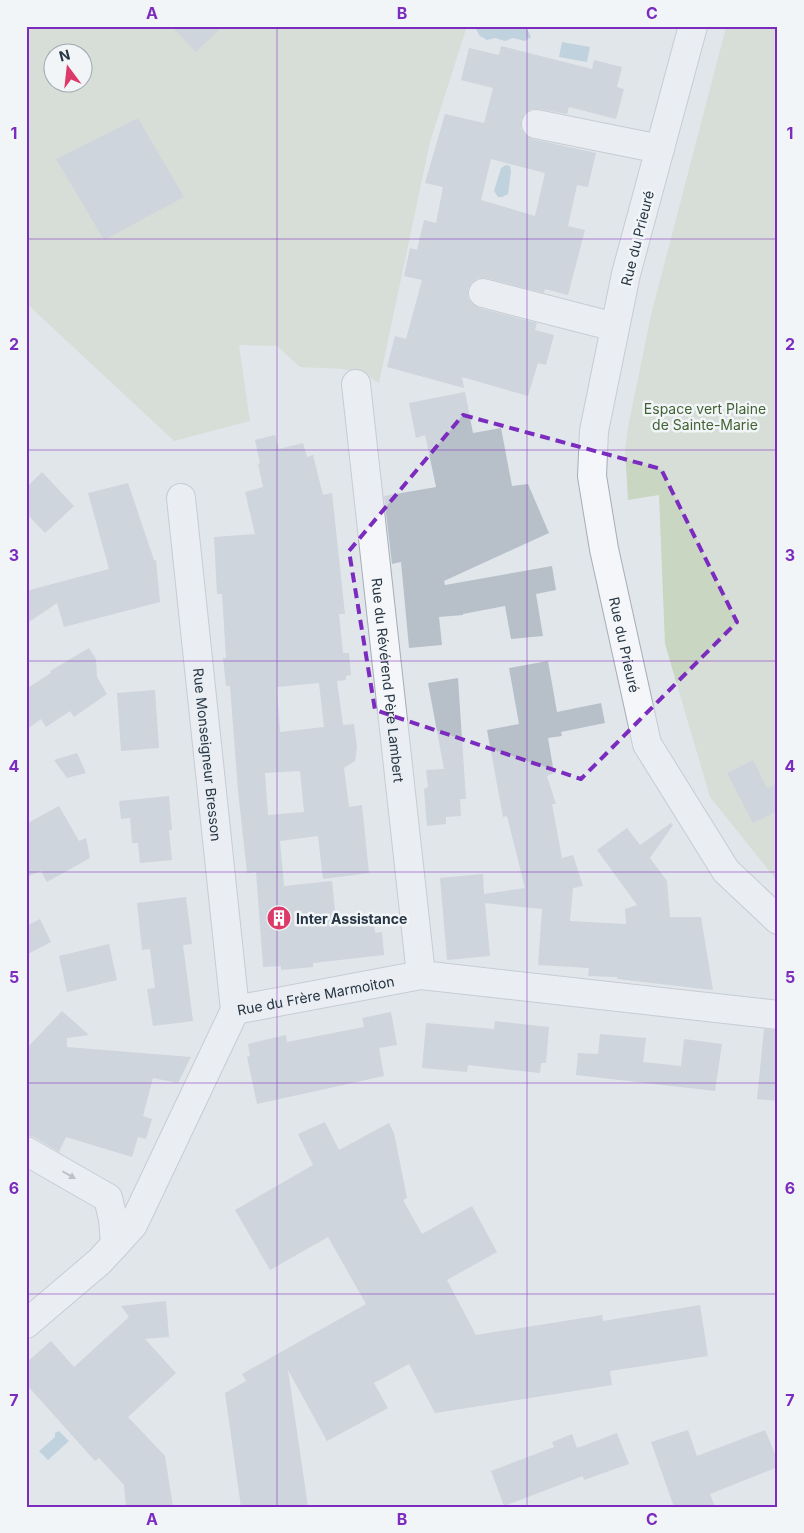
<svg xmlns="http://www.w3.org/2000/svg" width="804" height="1533" font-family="Inter,sans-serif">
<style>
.green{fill:#c9d6c1;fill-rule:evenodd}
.water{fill:#98bace}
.building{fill:#b7c0c9;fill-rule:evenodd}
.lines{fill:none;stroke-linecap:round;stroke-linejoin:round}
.minor-casing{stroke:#a5aeb6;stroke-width:30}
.minor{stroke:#f4f6f9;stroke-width:28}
.oneway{fill:#8e969e}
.marked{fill:none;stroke:#7b2cbf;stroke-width:4;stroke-dasharray:10 6;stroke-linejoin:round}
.grid{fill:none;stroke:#7b2cbf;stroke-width:1;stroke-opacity:0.55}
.labels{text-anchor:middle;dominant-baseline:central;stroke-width:5;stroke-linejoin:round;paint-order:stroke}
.street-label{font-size:14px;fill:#273644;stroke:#f1f5f8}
.park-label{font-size:14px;fill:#426233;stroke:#f1f5f8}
.poi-label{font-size:14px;font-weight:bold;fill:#273644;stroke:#f1f5f8;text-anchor:start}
.neatline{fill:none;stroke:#7b2cbf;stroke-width:2}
.grid-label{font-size:16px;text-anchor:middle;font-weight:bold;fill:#7b2cbf}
</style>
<rect width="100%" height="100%" fill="#e1e6eb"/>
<g class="green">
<path d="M 26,26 L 467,26 L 430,142 L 379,383 L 360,372 L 341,369 L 300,367 L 277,346 L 239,345 L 250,421 L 174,441 L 26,303 ZM 52,52 L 82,52 L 82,82 L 52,82 Z"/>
<path d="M 725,26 L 778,26 L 778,882 L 710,797 L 665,644 L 659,495 L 628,500 L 625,449 L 628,427 L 651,315 L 725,31 Z"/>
</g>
<g class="water">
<path d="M 474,26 L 518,26 L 527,29 L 531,37 L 525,41 L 513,38 L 505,41 L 495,38 L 487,40 L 480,36 Z"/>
<path d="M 562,42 L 590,47 L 587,62 L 559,57 Z"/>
<path d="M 506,165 L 510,166 L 511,171 L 508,194 L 502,197 L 498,197 L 494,191 L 501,168 Z"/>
<path d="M 59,1431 L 69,1441 L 48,1460 L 39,1451 L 55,1437 L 55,1433 Z"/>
</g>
<g class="building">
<path d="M 171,26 L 223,26 L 196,52 Z"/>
<path d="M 501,46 L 592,69 L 594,60 L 622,67 L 617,87 L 624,89 L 616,119 L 569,107 L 567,114 L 539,109 L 532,109 L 525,113 L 521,120 L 521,129 L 525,135 L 532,139 L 596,153 L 588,187 L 577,185 L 568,226 L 585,230 L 568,295 L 545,289 L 544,293 L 486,278 L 478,278 L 472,282 L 468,289 L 468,298 L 472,304 L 479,308 L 537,323 L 535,330 L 554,335 L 546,365 L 538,363 L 528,396 L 462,377 L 464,388 L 387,367 L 395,336 L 406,339 L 422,280 L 404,276 L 410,248 L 417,250 L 424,220 L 436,223 L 443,187 L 425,183 L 445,114 L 484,123 L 493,88 L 461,80 L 469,48 L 499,55 ZM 491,159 L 545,173 L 535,216 L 481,200 Z"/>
<path d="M 138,118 L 184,197 L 104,240 L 56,159 Z"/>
<path d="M 465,392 L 473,433 L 501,428 L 512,486 L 528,484 L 549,533 L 444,581 L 445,585 L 552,566 L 556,590 L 536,594 L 543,636 L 511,639 L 505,606 L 463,614 L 463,615 L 439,617 L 442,645 L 409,648 L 401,562 L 392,564 L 384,496 L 436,487 L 425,435 L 416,438 L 409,403 Z"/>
<path d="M 275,435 L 279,449 L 303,443 L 307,457 L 313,455 L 323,495 L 332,493 L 345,614 L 339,614 L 343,653 L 349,653 L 351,675 L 346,676 L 346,680 L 337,681 L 343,725 L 354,724 L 357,747 L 355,761 L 344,768 L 349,807 L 362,805 L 369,873 L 323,879 L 318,836 L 280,841 L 284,886 L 332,881 L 336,920 L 373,915 L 375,933 L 382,932 L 384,955 L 313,963 L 313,967 L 281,970 L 281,966 L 263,967 L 256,872 L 247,873 L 238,791 L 230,686 L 226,686 L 223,658 L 226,658 L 222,594 L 217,594 L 214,537 L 255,534 L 245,492 L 263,487 L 258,464 L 260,463 L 255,440 ZM 319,683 L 324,727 L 280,732 L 277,687 ZM 300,771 L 304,812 L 268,815 L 265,773 Z"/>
<path d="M 42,472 L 74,506 L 45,533 L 26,513 L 26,488 Z"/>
<path d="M 128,483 L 154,560 L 156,560 L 160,602 L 64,627 L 57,603 L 26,624 L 26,591 L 109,569 L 88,493 Z"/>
<path d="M 89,648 L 96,659 L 97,677 L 107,694 L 74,717 L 70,711 L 46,727 L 41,719 L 26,730 L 26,689 L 51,673 L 50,671 Z"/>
<path d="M 548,661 L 557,712 L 601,703 L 605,723 L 561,732 L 562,736 L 548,738 L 554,773 L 547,776 L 556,804 L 552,804 L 562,858 L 573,855 L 583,886 L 573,888 L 570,921 L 626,924 L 625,909 L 637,905 L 597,850 L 627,828 L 640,845 L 671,823 L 673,825 L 650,858 L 667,881 L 670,917 L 701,917 L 713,990 L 617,979 L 617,977 L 588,976 L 589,968 L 538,965 L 542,909 L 485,903 L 490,956 L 447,960 L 440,878 L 483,874 L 484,894 L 525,888 L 507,816 L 503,817 L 487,730 L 519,724 L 509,668 Z"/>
<path d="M 458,678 L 466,799 L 460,799 L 461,816 L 446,817 L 446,824 L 427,826 L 424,789 L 428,787 L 426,770 L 444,769 L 428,683 Z"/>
<path d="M 155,690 L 159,748 L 121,751 L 117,693 Z"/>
<path d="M 77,753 L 86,773 L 67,778 L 54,760 Z"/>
<path d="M 753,760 L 767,788 L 778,783 L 778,811 L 753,823 L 727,773 Z"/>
<path d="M 169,796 L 172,830 L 169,830 L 172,860 L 140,863 L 138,843 L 132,843 L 130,818 L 121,819 L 119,801 Z"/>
<path d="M 59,806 L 79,841 L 86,838 L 90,858 L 47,882 L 41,871 L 26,877 L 26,824 Z"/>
<path d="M 186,897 L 192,944 L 183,945 L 193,1021 L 153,1026 L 147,989 L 155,988 L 150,949 L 142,950 L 137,903 Z"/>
<path d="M 40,919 L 51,942 L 26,955 L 26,926 Z"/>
<path d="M 109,944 L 117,980 L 67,992 L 59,956 Z"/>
<path d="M 62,1011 L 89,1035 L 67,1038 L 67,1047 L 191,1057 L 178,1083 L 153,1078 L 143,1116 L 152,1119 L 146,1139 L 138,1137 L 132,1157 L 66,1137 L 59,1152 L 34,1137 L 26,1135 L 26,1049 Z"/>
<path d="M 391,1012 L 397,1045 L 379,1048 L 384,1076 L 257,1104 L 247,1057 L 250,1056 L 248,1044 L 286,1035 L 287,1042 L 364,1027 L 362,1018 Z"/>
<path d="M 495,1021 L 549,1027 L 546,1063 L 541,1063 L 540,1073 L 468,1065 L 467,1072 L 422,1068 L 426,1023 L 494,1029 Z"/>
<path d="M 764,1029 L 778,1030 L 778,1101 L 757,1099 Z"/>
<path d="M 600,1034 L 646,1038 L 643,1062 L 681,1066 L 684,1039 L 722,1044 L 715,1091 L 576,1075 L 578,1053 L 598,1054 Z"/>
<path d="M 325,1122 L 339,1150 L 389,1123 L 394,1133 L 407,1198 L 403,1200 L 422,1234 L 472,1206 L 497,1252 L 447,1280 L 476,1335 L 602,1315 L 603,1321 L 700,1305 L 708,1356 L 610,1371 L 612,1385 L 435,1413 L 409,1364 L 374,1383 L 388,1408 L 327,1441 L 288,1370 L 308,1507 L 241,1507 L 225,1393 L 246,1381 L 242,1374 L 366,1304 L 328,1237 L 270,1270 L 235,1210 L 313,1165 L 298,1134 Z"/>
<path d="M 166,1301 L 169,1337 L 145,1339 L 176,1373 L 128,1417 L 165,1456 L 173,1507 L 126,1507 L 124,1485 L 99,1458 L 95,1461 L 26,1384 L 26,1363 L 51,1341 L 74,1367 L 129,1317 L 121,1306 Z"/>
<path d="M 688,1430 L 697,1456 L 765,1430 L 778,1461 L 778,1467 L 710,1494 L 715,1507 L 674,1507 L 651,1442 Z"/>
<path d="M 617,1433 L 629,1464 L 584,1480 L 583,1476 L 504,1506 L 491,1471 L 554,1447 L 552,1442 L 572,1434 L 577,1448 Z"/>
</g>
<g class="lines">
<defs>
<g id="minor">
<path id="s1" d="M 693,26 L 626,274 L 594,431 L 592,476 L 604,549 L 647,744 L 726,871 L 778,920"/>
<path d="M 536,124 L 660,149"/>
<path d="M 483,293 L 615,327"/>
<path id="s2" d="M 356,384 L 421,975"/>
<path id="s3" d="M 181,498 L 235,1010"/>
<path d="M 26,1151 L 108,1198 L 113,1219 L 115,1245"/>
<path id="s4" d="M 26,1324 L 100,1261 L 133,1225 L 235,1010 L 421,975 L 778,1015"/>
</g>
</defs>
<use href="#minor" class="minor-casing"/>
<use href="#minor" class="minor"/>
</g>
<defs><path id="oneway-solid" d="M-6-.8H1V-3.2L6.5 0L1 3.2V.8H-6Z" transform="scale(1.25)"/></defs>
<use class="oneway" href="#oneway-solid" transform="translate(69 1175) rotate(30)"/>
<path d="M0 0H804V1533H0ZM 463,415 L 661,469 L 737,622 L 581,779 L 375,710 L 349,551 Z" fill="#e1e6eb" fill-opacity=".55" fill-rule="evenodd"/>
<path class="marked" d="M 463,415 L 661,469 L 737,622 L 581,779 L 375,710 L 349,551 Z"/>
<path class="grid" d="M 277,26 L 277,1507M 527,26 L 527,1507M 26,239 L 778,239M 26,450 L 778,450M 26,661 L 778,661M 26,872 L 778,872M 26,1083 L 778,1083M 26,1294 L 778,1294"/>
<defs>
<symbol id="building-disc" viewBox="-11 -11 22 22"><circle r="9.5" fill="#dc3a69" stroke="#f1f5f8"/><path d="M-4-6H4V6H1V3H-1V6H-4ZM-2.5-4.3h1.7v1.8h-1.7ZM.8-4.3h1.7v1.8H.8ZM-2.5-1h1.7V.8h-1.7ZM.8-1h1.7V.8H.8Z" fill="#fff"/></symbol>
</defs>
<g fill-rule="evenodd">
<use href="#building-disc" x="265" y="904" width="28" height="28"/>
</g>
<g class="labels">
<g class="street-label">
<text transform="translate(637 238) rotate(-76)">Rue du Prieuré</text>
<text stroke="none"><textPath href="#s1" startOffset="634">Rue du Prieuré</textPath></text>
<text stroke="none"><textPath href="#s2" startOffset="298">Rue du Révérend Père Lambert</textPath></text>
<text stroke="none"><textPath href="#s3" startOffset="258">Rue Monseigneur Bresson</textPath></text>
<text stroke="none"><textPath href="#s4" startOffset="466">Rue du Frère Marmoiton</textPath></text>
</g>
<g class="park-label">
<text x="705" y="408">Espace vert Plaine<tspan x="705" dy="16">de Sainte-Marie</tspan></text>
</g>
<g class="poi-label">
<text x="296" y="918">Inter Assistance</text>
</g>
</g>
<rect width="804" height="1533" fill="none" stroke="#f1f5f8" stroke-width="55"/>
<g transform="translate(68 68) rotate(345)"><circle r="24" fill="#f1f5f8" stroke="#a0a9b0"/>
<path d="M0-4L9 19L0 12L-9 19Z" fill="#dc3a69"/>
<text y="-8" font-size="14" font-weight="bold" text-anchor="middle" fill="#273644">N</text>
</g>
<rect x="28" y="28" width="748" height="1478" class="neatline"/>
<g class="grid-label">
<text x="152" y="19">A</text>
<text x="402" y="19">B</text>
<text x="652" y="19">C</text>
<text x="14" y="139">1</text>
<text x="790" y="139">1</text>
<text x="14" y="350">2</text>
<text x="790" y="350">2</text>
<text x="14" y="561">3</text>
<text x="790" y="561">3</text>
<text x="14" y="772">4</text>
<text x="790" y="772">4</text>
<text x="14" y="983">5</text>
<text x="790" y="983">5</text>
<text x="14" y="1194">6</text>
<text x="790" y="1194">6</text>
<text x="14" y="1406">7</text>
<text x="790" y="1406">7</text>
<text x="152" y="1525">A</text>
<text x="402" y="1525">B</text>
<text x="652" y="1525">C</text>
</g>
</svg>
